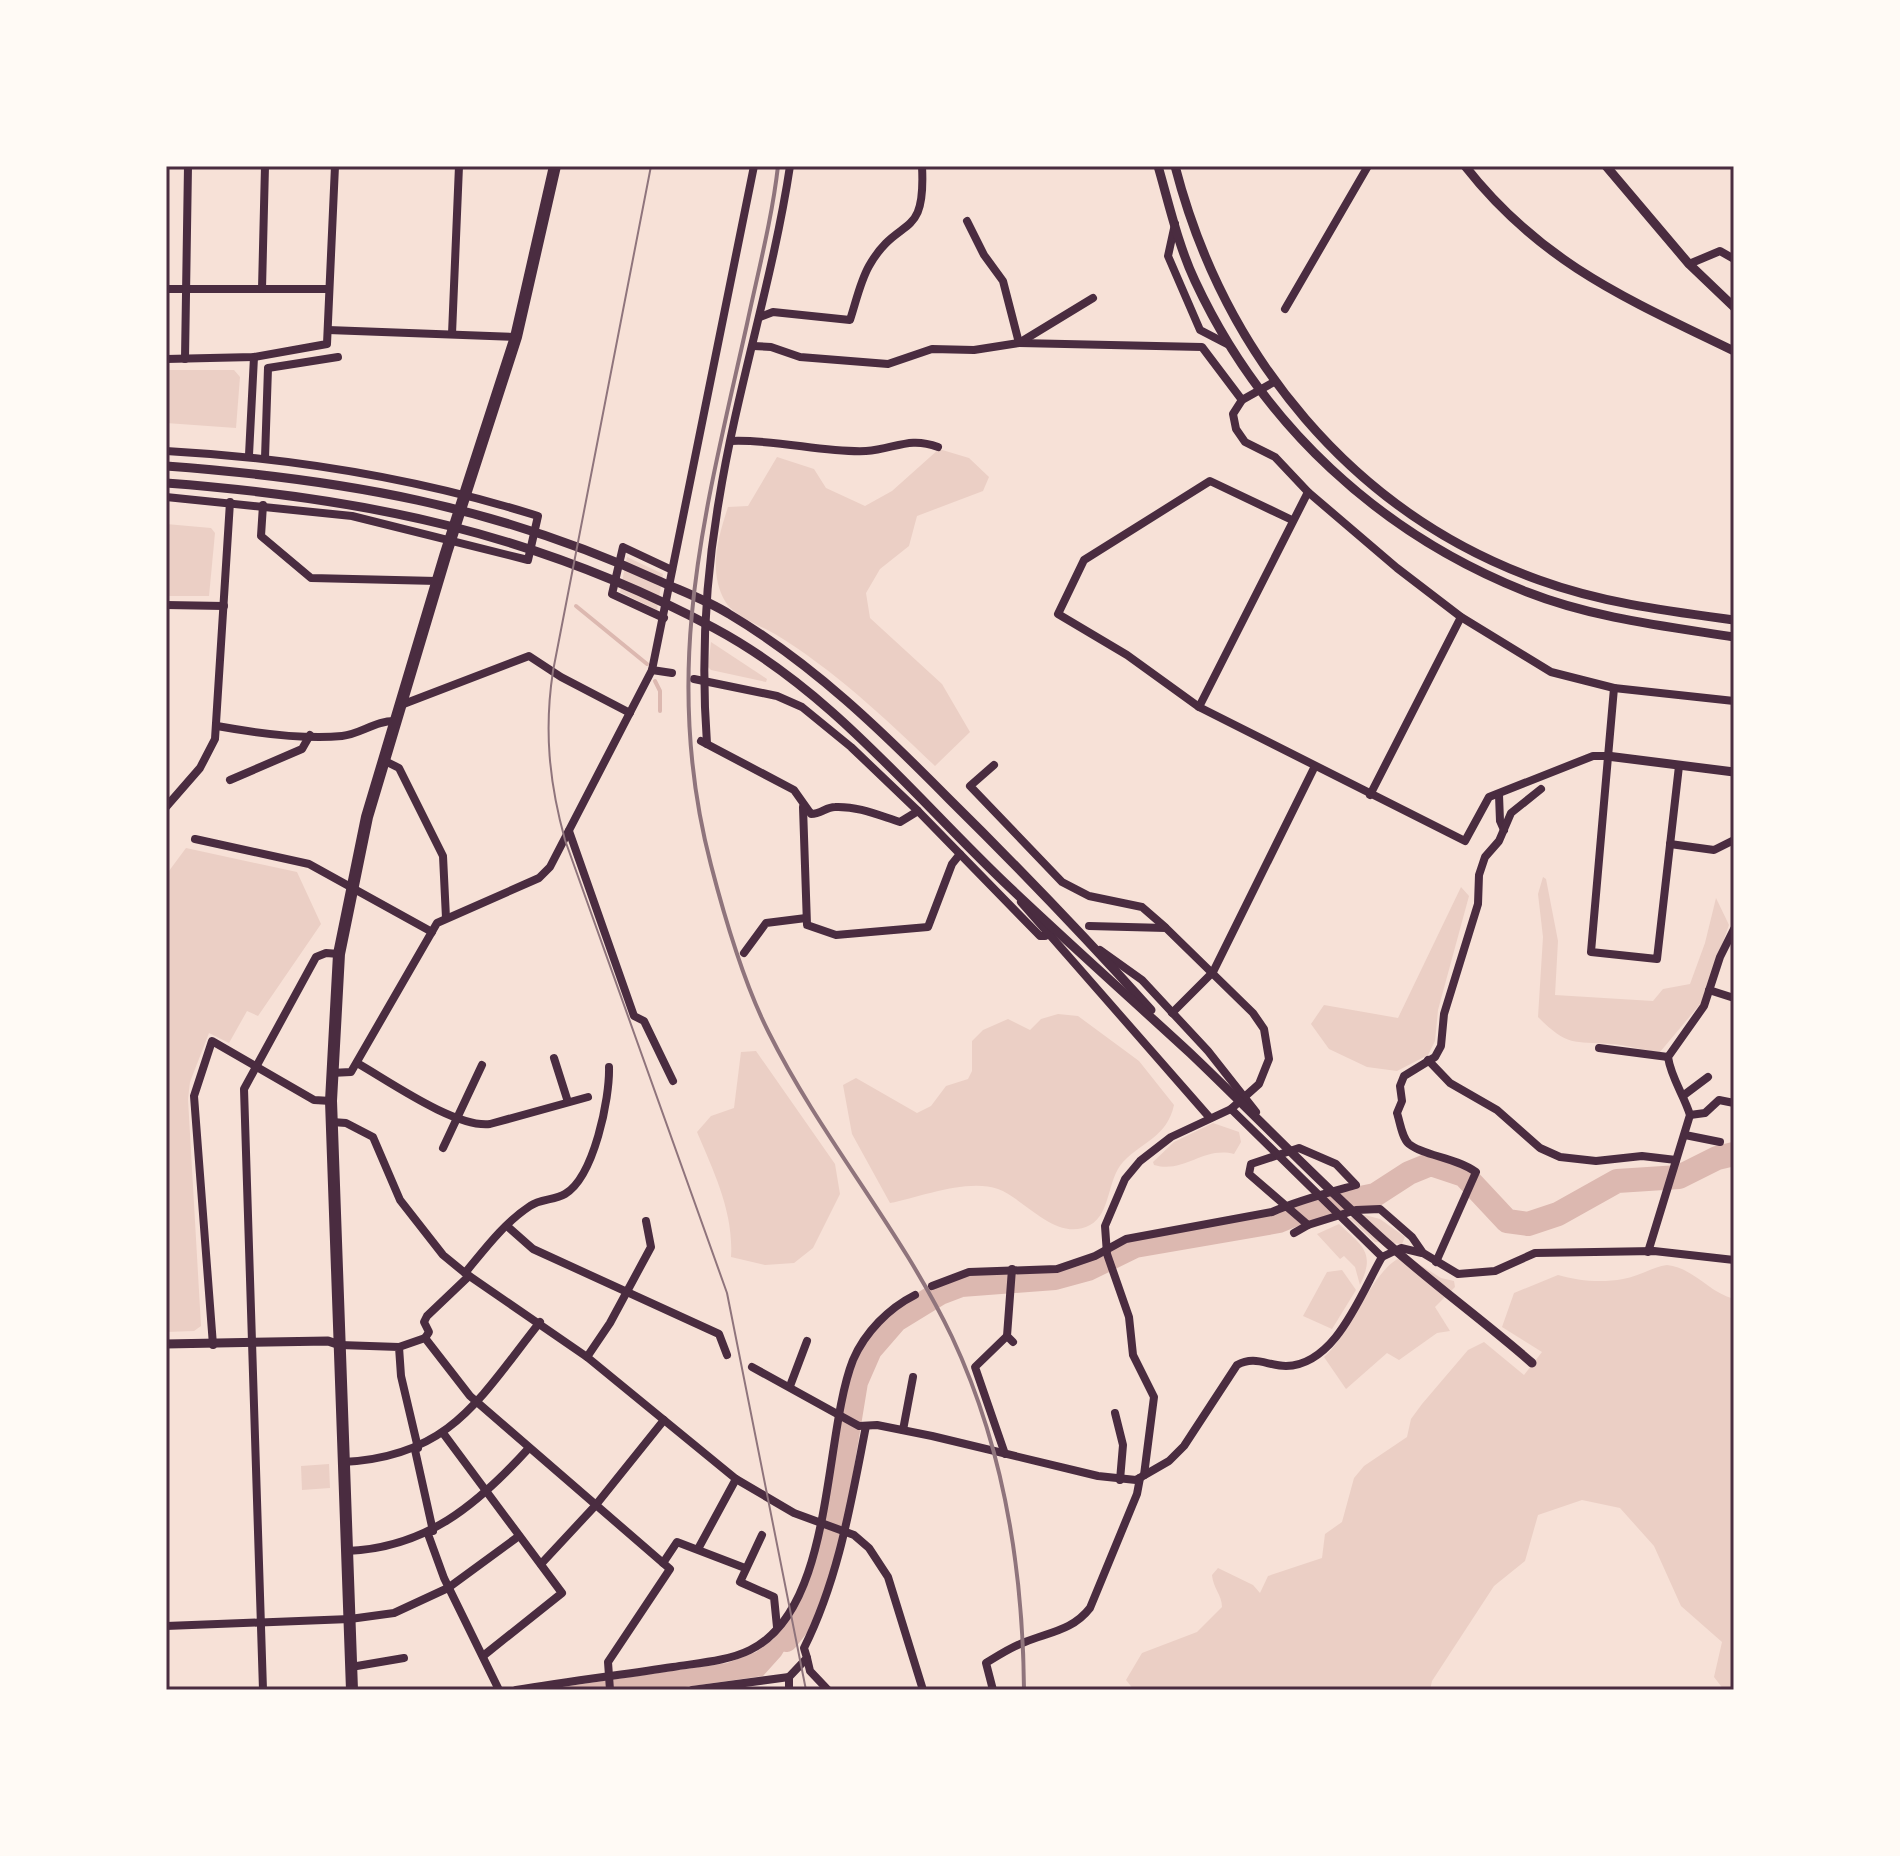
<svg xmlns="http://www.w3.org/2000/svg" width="1900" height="1856" font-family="'PT Sans Narrow',sans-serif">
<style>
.green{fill:#ebcfc5}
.water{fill:#dcb8b0}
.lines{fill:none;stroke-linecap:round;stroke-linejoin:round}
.stream{stroke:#dcb8b0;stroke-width:4}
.river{stroke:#dcb8b0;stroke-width:24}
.minor{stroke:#4a2c40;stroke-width:8}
.tertiary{stroke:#4a2c40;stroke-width:9}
.trunk{stroke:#4a2c40;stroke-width:12}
.tram{stroke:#8f747c;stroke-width:2}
.rail{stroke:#8f747c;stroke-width:4}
.neatline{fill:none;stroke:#4a2c40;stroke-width:3}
</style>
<rect width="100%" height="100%" fill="#f7e1d7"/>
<g class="green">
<path d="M 166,370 L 234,370 L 240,377 L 236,428 L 166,423 Z"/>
<path d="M 939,449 L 969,458 L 989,477 L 983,491 L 917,516 L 909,546 L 880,569 L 866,593 L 870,618 L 942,684 L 970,732 L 935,766 C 885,718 834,670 775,634 C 761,626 732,615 725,601 C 708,571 718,538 728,507 L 748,506 L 777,457 L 814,469 L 826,488 L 865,506 L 892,491 Z"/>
<path d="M 166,524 L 211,528 L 215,533 L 209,596 L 166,596 Z"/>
<path d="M 627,557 L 663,574 L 657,610 L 620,592 Z"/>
<path d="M 711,642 L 767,679 L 766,682 L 711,670 L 708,667 Z"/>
<path d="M 186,848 L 297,872 L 321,924 L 258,1016 L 247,1011 L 229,1043 L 209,1033 L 190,1082 L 188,1099 L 201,1326 L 194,1331 L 166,1332 L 166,875 Z"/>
<path d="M 1543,877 L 1546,879 L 1558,941 L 1555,995 L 1653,1001 L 1663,989 L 1690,984 L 1705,943 L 1716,898 L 1729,925 L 1701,1003 L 1660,1052 C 1644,1051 1628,1045 1611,1044 C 1573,1041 1568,1047 1538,1017 L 1543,937 L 1538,894 Z"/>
<path d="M 1461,887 L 1469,896 L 1438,1010 L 1435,1041 L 1428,1055 L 1397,1071 L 1367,1067 L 1329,1049 L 1311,1024 L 1324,1005 L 1398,1018 Z"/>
<path d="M 1058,1014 L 1078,1016 L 1139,1061 L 1174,1105 C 1167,1137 1143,1141 1123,1162 C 1107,1179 1111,1214 1090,1225 C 1057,1243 1025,1199 998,1189 C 968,1178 920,1197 890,1203 L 852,1134 L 843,1085 L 856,1078 L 917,1113 L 931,1106 L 946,1086 L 968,1079 L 972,1071 L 972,1041 L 983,1030 L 1008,1019 L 1030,1030 L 1041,1019 Z"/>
<path d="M 756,1051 L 835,1164 L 840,1194 L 813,1248 L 794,1263 L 765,1265 L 731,1257 C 734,1213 714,1172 697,1132 L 711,1116 L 734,1108 L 741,1052 Z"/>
<path d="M 1213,1123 L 1239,1132 L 1241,1142 L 1234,1154 C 1203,1146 1184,1174 1154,1165 L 1153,1162 L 1174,1142 Z"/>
<path d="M 1365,1215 L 1380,1219 L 1405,1237 L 1402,1244 L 1375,1242 L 1349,1218 Z"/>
<path d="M 1339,1224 C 1362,1246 1376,1252 1360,1285 L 1355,1267 L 1344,1256 L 1340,1259 L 1317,1234 Z"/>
<path d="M 1406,1256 L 1441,1278 L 1454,1281 L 1455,1287 L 1435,1307 L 1450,1331 L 1437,1333 L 1399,1360 L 1387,1353 L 1346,1389 L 1324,1357 C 1351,1335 1375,1261 1406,1256 Z"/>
<path d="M 1667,1265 C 1694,1268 1708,1292 1734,1299 L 1734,1690 L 1724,1690 L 1714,1677 L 1722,1642 L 1681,1606 L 1654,1546 L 1620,1508 L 1582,1500 L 1538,1515 L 1525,1561 L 1494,1586 L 1432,1681 L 1430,1690 L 1134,1690 L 1126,1680 L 1142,1653 L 1197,1632 L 1222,1607 C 1222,1595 1213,1588 1212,1575 L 1218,1568 L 1253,1585 L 1260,1593 L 1268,1576 L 1322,1558 L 1325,1534 L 1342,1522 L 1354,1478 L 1364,1466 L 1407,1437 L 1411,1419 L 1422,1404 L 1468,1350 L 1484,1342 L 1524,1375 L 1542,1352 L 1502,1327 L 1514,1293 L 1558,1275 C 1578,1281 1602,1283 1623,1279 C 1638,1277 1652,1267 1667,1265 Z"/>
<path d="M 1342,1270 L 1356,1290 L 1332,1329 L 1303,1316 L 1327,1272 Z"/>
<path d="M 329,1464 L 330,1488 L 302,1490 L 301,1466 Z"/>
</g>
<path class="water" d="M 806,1615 L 781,1656 L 763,1676 L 664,1690 L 541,1690 L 727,1663 L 756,1652 Z"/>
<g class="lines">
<g class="stream">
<path d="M 576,606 L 647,664"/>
<path d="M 655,681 L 660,691 L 660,711"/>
</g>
<path class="river" d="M 786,1640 L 806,1615 L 829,1546 L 856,1382 L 870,1350 L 896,1320 L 940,1293 L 961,1285 L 1055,1278 L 1088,1269 L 1135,1246 L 1279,1221 L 1308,1209 L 1375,1195 L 1409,1173 L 1431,1164 L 1464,1175 L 1507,1221 L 1528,1224 L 1558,1214 L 1617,1181 L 1679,1177 L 1717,1158 L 1734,1154"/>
<g class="minor">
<path d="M 967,221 L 984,255 L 1003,281 L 1019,343 L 1202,347 L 1242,400"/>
<path d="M 1175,224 L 1168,256 L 1200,330 L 1227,344"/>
<path d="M 1689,264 L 1720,251 L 1734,259"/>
<path d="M 166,289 L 329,289"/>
<path d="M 262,289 L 265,166"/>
<path d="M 1285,309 L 1368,166"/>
<path d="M 760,317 L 773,312 L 850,320 C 856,302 860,282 869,266 C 899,213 926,243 922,166"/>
<path d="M 328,330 L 516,337"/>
<path d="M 452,334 L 459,166"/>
<path d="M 753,346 L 771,347 L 800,357 L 888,364 L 932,349 L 974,350 L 1019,343 L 1093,298"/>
<path d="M 166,359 L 254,357 L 327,344 L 335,166"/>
<path d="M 185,359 L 188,166"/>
<path d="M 1274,382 L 1242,400 L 1233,414 L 1236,429 L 1245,442 L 1275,457 L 1308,492 L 1397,568 L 1461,617 L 1551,672 L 1614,688 L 1734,701"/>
<path d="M 731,441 C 777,439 825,453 866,451 C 895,449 909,436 938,447"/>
<path d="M 166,451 C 294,458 416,478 538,516 L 528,560 L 352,516 L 166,497"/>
<path d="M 249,455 L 254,357"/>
<path d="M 265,458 L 268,368 L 338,357"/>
<path d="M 263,505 L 261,536 L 311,578 L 437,581"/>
<path d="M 1292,520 L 1210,481 L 1084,560 L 1058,614 L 1127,655 L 1199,707 L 1465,841 L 1489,797 L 1593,756 L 1607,756"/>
<path d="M 166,605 L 224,606"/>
<path d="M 664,618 L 612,594 L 623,547 L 672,570"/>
<path d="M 652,670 L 672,673"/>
<path d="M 694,679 L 777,696 L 802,707 L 851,747 L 918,811 L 1040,936 L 1045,936"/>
<path d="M 1614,688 L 1591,952 L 1657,959 L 1679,766"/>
<path d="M 401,705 L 529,656 L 561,677 L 630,713"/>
<path d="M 1199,707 L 1308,492"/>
<path d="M 217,726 C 256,733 303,740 342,736 C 361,734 376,720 396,721"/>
<path d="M 701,741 L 794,790 L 811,814 C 821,814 826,807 835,807 C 858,806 878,815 900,822 L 918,811"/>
<path d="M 707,744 C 701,662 705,581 719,500 C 737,388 773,279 790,166"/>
<path d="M 385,761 L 399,768 L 443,856 L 446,918"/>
<path d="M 994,765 L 970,786 L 1062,882 L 1089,896 L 1142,907 L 1165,927"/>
<path d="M 230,780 L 302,749 L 310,735"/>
<path d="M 1370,795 L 1461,617"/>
<path d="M 1499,795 L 1500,821 L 1504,830"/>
<path d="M 166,807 L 200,768 L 215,739 L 230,502"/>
<path d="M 803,807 L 807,925 L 836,935 L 928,927 L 952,864 L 960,854"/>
<path d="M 569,831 L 634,1016 L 644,1021 L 673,1081"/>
<path d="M 195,839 L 309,864 L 432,932"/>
<path d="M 1670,844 L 1714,850 L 1734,840"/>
<path d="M 1021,902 L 1210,1118"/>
<path d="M 1089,926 L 1166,928 L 1253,1013 L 1264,1029 L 1269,1059 L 1259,1084 L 1231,1109 L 1171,1137 L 1140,1161 L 1125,1179 L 1105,1226 L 1107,1254 L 1129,1317 L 1133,1355 L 1154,1397 L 1144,1475"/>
<path d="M 1100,950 L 1142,980 L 1208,1051 L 1256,1112"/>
<path d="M 744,953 L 766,923 L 806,918"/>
<path d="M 1709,990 L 1734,998"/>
<path d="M 1172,1013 L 1213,972 L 1314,768"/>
<path d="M 1599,1048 L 1668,1057"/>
<path d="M 554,1058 L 568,1102"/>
<path d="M 1428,1060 L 1450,1083 L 1497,1110 L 1540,1148 L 1560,1157 L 1596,1161 L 1642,1156 L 1676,1160"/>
<path d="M 357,1063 C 389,1081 455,1128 490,1124 L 588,1097"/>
<path d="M 331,1073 L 351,1072 L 437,923 L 539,878 L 550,867 L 652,670 L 754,166"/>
<path d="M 1684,1095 L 1708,1077"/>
<path d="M 1690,1115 L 1705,1113 L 1719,1100 L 1734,1103"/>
<path d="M 332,1122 L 346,1123 L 373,1137 L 400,1200 L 443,1255 L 465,1273 L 587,1357 L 736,1479 L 794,1513 L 854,1535 L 869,1548 L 888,1577 L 923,1690"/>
<path d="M 1685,1135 L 1720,1142"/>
<path d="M 443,1148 L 482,1065"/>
<path d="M 507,1226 L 533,1249 L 719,1334 L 727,1355"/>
<path d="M 1294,1233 L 1308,1225"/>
<path d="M 1648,1252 L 1690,1115 C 1684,1095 1671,1078 1668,1057 L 1704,1006 L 1720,957 L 1734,929"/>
<path d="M 1382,1257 L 1401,1248 L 1422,1253"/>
<path d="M 1436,1262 L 1476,1172 C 1455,1157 1424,1156 1409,1144 C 1402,1138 1400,1122 1397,1113 L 1402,1101 L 1400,1086 L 1404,1076 L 1435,1057 L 1441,1046 L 1444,1014 L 1478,904 L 1479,875 L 1485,857 L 1499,841 L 1511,813 L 1541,789"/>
<path d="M 1012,1269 L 1007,1336 L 1013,1342"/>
<path d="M 465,1273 C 484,1250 504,1223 530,1206 C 540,1199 555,1200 565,1194 C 594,1177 610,1098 609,1067"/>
<path d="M 932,1286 L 969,1272 L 1057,1269 L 1095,1256 L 1126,1239 L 1272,1212 C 1299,1200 1327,1193 1356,1185 L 1336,1164 L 1299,1148 L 1251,1164 L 1249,1174 L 1308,1225 L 1356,1210 L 1380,1209 L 1412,1237 L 1423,1253 L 1458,1274 L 1495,1271 L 1535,1253 L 1654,1251 L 1734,1260"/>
<path d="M 425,1338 L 429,1332 L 424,1322 L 427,1316 L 469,1276"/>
<path d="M 213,1345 L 194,1096 L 212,1041 L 314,1100 L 331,1101"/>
<path d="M 340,1345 L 399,1347 L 401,1376 L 418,1448"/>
<path d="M 399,1347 L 425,1338 L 470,1396 L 670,1569 L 608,1662 L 610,1690"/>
<path d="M 587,1357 L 610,1323 L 651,1247 L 646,1221"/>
<path d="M 752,1367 L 859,1426 L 877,1425 L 932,1436 L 1098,1476 L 1136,1480 L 1169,1461 L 1184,1446 L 1237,1365 C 1255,1355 1268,1366 1286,1366 C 1336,1365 1361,1293 1382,1257 L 1231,1109"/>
<path d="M 790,1386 L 807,1341"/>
<path d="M 1115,1413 L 1123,1445 L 1120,1480"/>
<path d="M 903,1430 L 913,1377"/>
<path d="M 443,1433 L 562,1593 L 483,1656"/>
<path d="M 415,1450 L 433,1531"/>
<path d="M 1005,1454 L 975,1367 L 1007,1336"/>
<path d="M 343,1462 C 450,1457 479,1399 540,1322"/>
<path d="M 428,1534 L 444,1578 L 499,1690"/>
<path d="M 762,1535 L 740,1582 L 774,1597 L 777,1627"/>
<path d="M 698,1549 L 736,1479"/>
<path d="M 347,1551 C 426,1548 477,1505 528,1449"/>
<path d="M 663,1563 L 677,1542 L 745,1568"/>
<path d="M 541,1564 L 595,1506 L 664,1420"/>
<path d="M 166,1626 L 350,1619 L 394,1613 L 448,1588 L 519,1536"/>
<path d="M 807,1658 L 810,1671 L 828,1690"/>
<path d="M 351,1667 L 404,1658"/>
<path d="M 789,1677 L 789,1690"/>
<path d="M 263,1690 L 244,1089 L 316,957 L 326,953 L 339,954"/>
<path d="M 516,1690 C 569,1681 621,1675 673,1667 C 698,1663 728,1661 750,1650 C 835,1609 823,1436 853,1360 C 865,1332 889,1308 915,1295"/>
<path d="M 692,1690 L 789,1677 L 807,1658 L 804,1648 C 839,1578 851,1502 866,1426"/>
<path d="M 993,1690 L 986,1663 C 999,1655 1011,1647 1025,1642 C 1050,1632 1073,1630 1090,1608 L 1137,1494 L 1140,1478"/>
</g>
<g class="tertiary">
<path d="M 1158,166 C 1169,204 1178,245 1195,281 C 1262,425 1380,534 1527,592 C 1593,618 1664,626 1734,637"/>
<path d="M 1175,166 C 1224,355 1352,513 1539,580 C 1602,603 1667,611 1734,620"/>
<path d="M 1465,166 C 1541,263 1627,299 1734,351"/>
<path d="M 1606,166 L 1689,264 L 1734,307"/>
<path d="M 166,466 C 341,479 497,506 657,580 C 681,591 707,600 729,614 C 813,664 882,731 950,800 C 1019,868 1086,938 1151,1010"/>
<path d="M 166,483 C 365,498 536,533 714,628 C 830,690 911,793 1004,882 C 1065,940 1128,996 1190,1053 C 1253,1113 1313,1176 1377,1234 C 1427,1280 1482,1319 1532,1363"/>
<path d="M 1607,756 L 1734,772"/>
<path d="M 166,1344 L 328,1341 L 340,1345"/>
</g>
<path class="trunk" d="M 352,1690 L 331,1101 L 339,954 L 367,817 L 446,553 L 516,337 L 555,166"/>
<path class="tram" d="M 651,166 L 553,671 C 544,730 549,782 565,840 L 727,1293 L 806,1690"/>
<path class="rail" d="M 778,166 C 772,219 758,272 747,324 C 705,513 660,671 711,865 C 725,919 744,984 769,1033 C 822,1139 901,1230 952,1337 C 1004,1448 1023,1568 1024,1690"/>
</g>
<rect width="1900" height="1856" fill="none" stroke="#fffaf5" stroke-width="336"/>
<rect x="168" y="168" width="1564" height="1520" class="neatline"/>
</svg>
